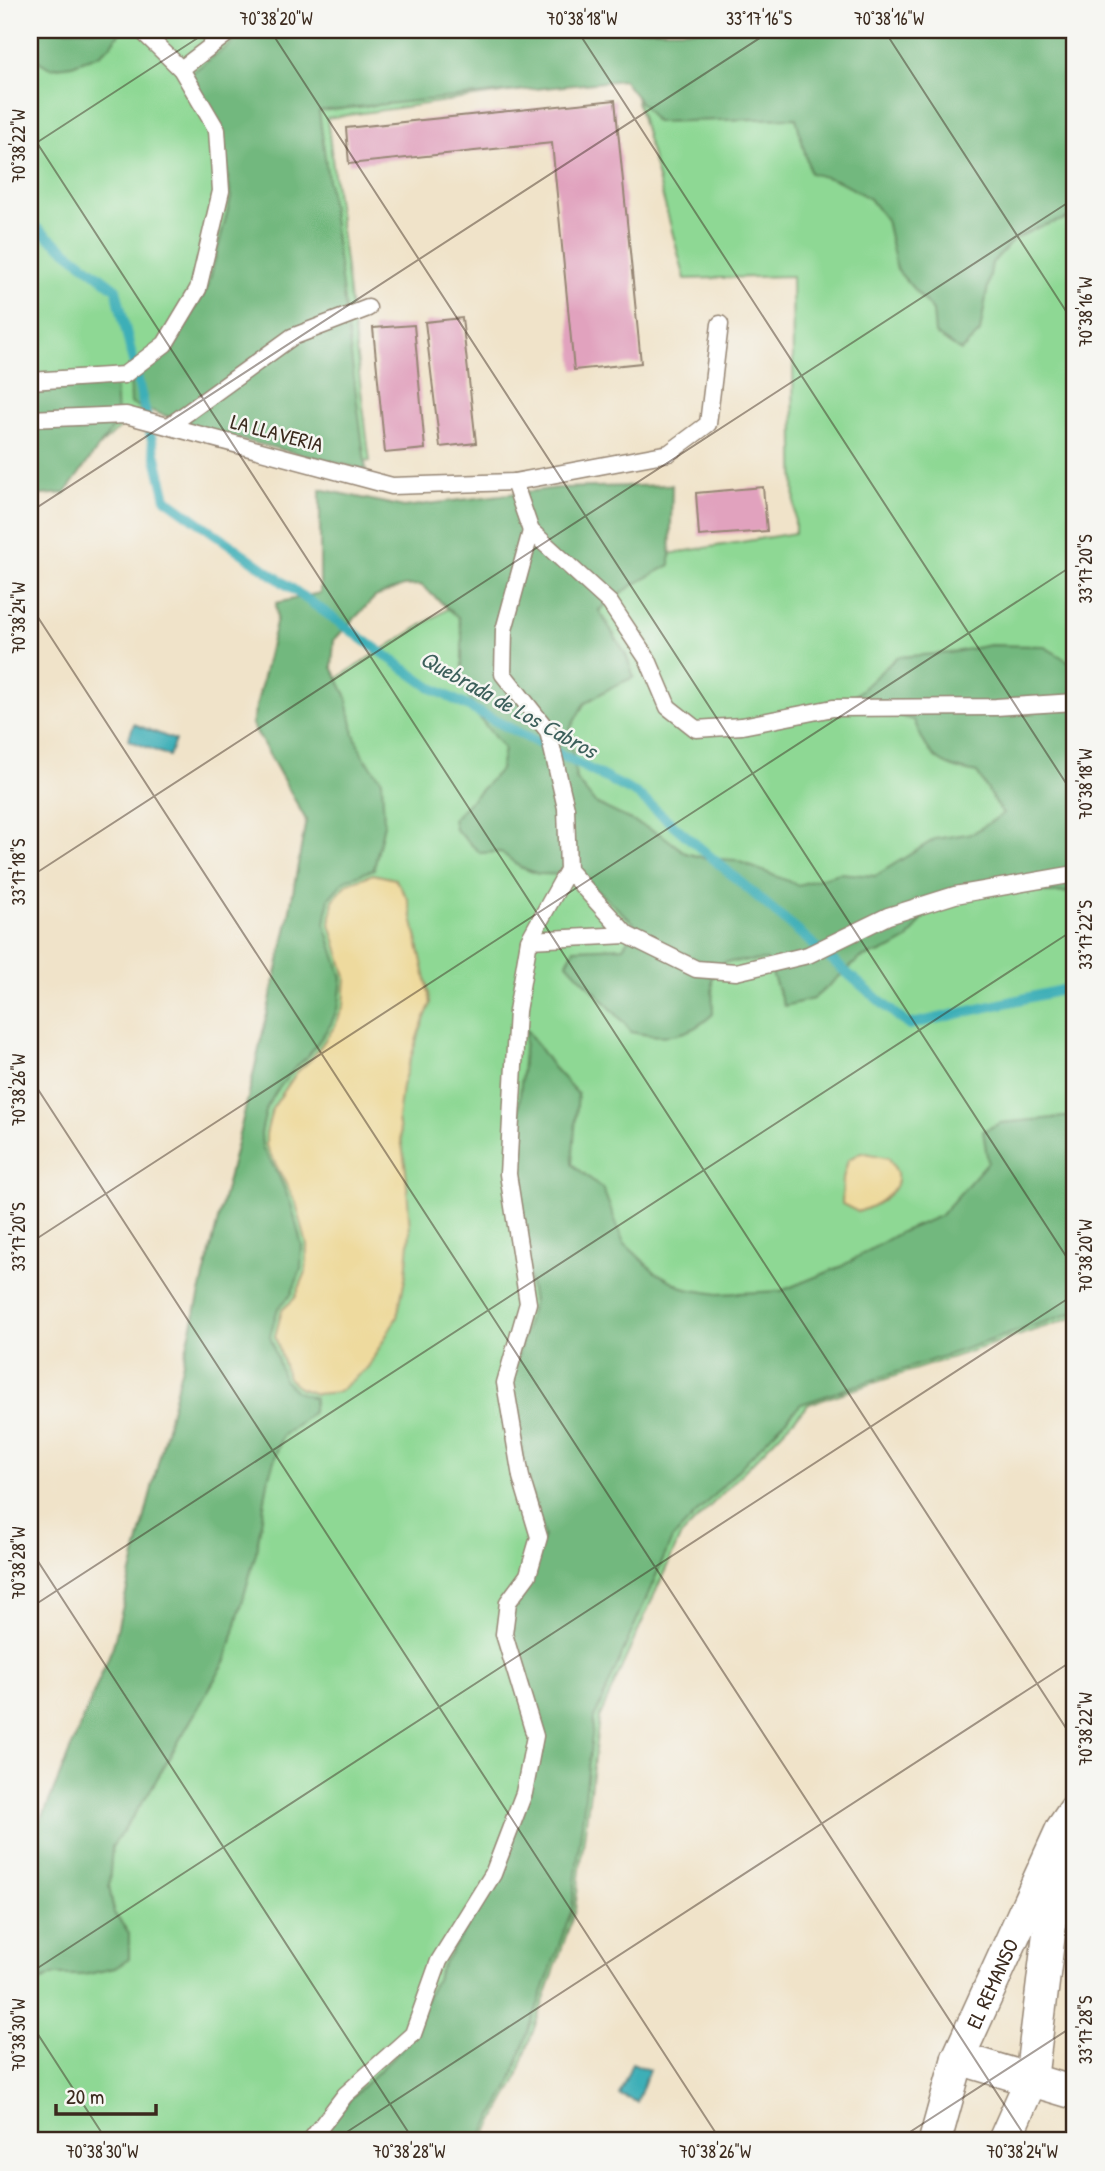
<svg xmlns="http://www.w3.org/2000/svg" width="1105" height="2171" font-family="'Patrick Hand',sans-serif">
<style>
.green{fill:#8ed894;stroke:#648159;stroke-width:2}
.forest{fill:#72b87e;stroke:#56714e;stroke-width:2}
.sand{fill:#eeda9e;stroke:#94825e;stroke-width:2}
.water{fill:#3eafb7;stroke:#3c6c6a;stroke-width:2}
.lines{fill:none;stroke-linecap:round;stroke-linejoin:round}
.stream{stroke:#3eafb7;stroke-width:10}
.building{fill:#e1a2be}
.lane-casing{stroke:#968674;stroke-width:19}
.street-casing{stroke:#968674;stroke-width:35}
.lane{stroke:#fff;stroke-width:16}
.street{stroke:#fff;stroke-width:32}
.ticks{fill:none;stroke:#3b2a1e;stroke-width:2;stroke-opacity:0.45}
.labels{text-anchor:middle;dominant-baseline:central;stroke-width:5;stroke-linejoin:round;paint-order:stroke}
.street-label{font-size:21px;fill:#3b2a1e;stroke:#f6f6f2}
.water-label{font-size:23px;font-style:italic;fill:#3c5f5b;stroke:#f6f6f2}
.neatline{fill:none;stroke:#3b2a1e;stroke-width:2.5}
.ticks-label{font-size:18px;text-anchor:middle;fill:#3b2a1e}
</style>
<rect width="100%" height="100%" fill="#f6f6f2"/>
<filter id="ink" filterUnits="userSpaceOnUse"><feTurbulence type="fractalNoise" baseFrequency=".0143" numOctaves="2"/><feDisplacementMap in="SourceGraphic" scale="14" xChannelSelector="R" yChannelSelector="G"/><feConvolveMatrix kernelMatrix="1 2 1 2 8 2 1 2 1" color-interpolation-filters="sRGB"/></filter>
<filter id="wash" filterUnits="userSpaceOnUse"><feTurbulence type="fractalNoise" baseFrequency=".00686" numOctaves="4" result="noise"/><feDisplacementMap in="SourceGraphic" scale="28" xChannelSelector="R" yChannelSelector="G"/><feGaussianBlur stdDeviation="1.57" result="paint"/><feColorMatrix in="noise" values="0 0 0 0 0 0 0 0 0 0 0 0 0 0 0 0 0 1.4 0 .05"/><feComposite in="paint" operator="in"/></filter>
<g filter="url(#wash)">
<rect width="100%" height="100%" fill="#f0e3c9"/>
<path class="green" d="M 30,30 L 1075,30 L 1075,1317 L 809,1404 L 680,1537 L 599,1718 L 575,1910 L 515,2083 L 483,2141 L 30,2141 L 30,1845 L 115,1661 L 292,924 L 309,817 L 260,727 L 487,584 L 795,533 L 792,276 L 685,279 L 630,75 L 327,118 L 370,462 L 144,406 L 53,488 L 30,489 Z"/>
<g class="forest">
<path d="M 30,30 L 122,30 L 109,47 L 99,55 L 72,65 L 50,68 L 30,56 Z"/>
<path d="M 250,30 L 308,30 L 315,33 L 350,30 L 1075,30 L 1075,216 L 1039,227 L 1014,239 L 992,263 L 980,332 L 961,351 L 935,334 L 933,311 L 897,270 L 886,220 L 870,199 L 839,181 L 810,173 L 796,118 L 656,122 L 623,80 L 319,111 L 366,470 L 222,435 L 131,404 L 130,379 L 172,347 L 208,286 L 231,198 L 221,127 L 190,74 Z"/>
<path d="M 115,378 L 117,422 L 65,493 L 30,496 L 30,386 Z"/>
<path d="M 672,485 L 670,565 L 633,585 L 599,610 L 626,655 L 634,677 L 612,687 L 584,704 L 570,729 L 576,779 L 595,803 L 662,835 L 686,853 L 704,858 L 735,860 L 798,885 L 839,873 L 875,876 L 935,839 L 973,833 L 1003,814 L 977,773 C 937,765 929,758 914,720 L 848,702 L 897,657 L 949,653 L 990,645 L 1043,646 L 1075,665 L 1075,892 L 1046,893 L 1001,877 L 955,887 L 924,917 L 908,939 L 890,949 L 861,958 L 813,999 L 784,1006 L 767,960 L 725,962 L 712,978 L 713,1014 C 688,1038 664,1039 631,1032 C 612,1006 588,987 567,963 L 574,949 L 623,947 L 637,926 L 580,875 L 538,874 L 520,867 L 501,852 L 480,853 L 455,829 L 453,819 L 500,770 L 504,749 L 477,715 L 462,682 L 462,634 L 458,617 L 421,585 L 403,586 L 375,597 L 334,640 L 332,667 L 346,695 L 354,734 L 363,756 L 382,780 L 384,824 L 374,869 L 345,880 L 329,898 L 325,925 L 342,978 L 339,1004 L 331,1024 L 309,1055 L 294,1069 L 276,1092 L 267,1107 L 261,1133 L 262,1147 L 278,1174 L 291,1204 L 302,1246 L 301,1270 L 291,1295 L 278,1308 L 270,1336 L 284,1380 L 297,1392 L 315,1398 L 312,1413 L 282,1436 L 269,1476 L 256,1553 L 226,1660 L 148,1794 L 112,1847 L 109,1885 L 114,1913 L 129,1933 L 129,1959 L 115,1968 L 84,1975 L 53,1975 L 30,1986 L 30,1837 L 44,1814 L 113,1646 L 247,1102 L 287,926 L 306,820 L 252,724 L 277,618 L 276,603 L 320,593 L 320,489 L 404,507 L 558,488 Z"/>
<path d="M 526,1029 L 553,1067 L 578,1094 L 572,1164 L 603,1189 L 624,1243 L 655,1272 L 686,1289 L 718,1294 L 781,1291 L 840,1267 L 901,1232 L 940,1216 L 988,1162 L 983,1131 L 1000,1123 L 1075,1116 L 1075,1312 L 801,1404 L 672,1539 L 594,1719 L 572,1909 L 509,2087 L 479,2141 L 317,2141 L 350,2099 L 400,2051 L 444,1963 L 498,1877 L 541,1736 L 510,1633 L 513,1605 L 544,1536 L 526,1476 L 510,1384 L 533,1303 L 513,1173 Z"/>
</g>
<g class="sand">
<path d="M 30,270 L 39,289 L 43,311 L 37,329 L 30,329 Z"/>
<path d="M 373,874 L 395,879 L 408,899 L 431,1003 L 419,1032 L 402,1086 L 398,1119 L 406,1170 L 410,1232 L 406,1274 L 397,1317 L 368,1367 L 338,1392 L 316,1394 L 299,1388 L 288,1378 L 275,1336 L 282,1310 L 295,1298 L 306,1272 L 307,1245 L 296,1203 L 266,1146 L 266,1134 L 272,1109 L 297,1072 L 312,1058 L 335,1026 L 344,1005 L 346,977 L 330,924 L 333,900 L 348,883 Z"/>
<path d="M 861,1152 L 889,1158 C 891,1163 896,1169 897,1174 C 900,1194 873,1207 858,1212 L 842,1204 L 843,1178 L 848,1160 Z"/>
</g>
<g class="water">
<path d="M 134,724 L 175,740 L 169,756 L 128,740 Z"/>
<path d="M 632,2063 L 649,2070 L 637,2102 L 619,2095 Z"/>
</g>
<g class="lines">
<path class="stream" d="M 30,223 L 116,289 L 166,499 L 430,687 L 637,794 L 908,1025 L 1075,987"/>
</g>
<g id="blocks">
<g class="building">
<path d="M 615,100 L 641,363 L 574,370 L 552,143 L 349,164 L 346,128 Z"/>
<path d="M 462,318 L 476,443 L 440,447 L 425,322 Z"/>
<path d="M 414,325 L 425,449 L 385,453 L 373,328 Z"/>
<path d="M 763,487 L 767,531 L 699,536 L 696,493 Z"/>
</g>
</g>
</g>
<g filter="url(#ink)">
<use href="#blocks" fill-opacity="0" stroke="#968674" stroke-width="2"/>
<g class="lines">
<defs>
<g id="lane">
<path d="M 181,69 L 232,30"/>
<path d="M 30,381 L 124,375 L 165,344 L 198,289 L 221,191 L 217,130 L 181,69 L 141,30"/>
<path d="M 30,419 L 126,415 L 392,486 L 514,482 L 669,453 L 708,424 L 720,324"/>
<path d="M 169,426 L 292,337 L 368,308"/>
<path d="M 514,482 L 531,531 L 610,603 L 648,660 L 668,707 L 696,729 L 742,726 L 833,708 L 996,707 L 1075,702"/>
<path d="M 568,870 L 627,935 L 696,969 L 736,972 L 808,955 L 888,916 L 955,895 L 1075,874"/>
<path d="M 529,940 L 627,935"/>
<path d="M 310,2141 L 345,2095 L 413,2034 L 439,1961 L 493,1874 L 524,1793 L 535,1736 L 504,1634 L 508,1602 L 528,1575 L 539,1537 L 521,1477 L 505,1383 L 528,1303 L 508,1174 L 517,1011 L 529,940 L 568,870 L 566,808 L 548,731 L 503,674 L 504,630 L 531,531"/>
</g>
<g id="street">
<path d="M 958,2058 L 1075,2093"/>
<path id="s1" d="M 935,2141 L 958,2058 L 1062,1829 L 1075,1810"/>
<path d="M 1004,2141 L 1031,2080 L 1058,1860"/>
</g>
</defs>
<use href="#lane" class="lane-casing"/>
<use href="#street" class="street-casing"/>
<use href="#lane" class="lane"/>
<use href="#street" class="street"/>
</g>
</g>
<path class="ticks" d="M 270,30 L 1075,1270M 577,30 L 1075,797M 884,30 L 1075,325M 30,132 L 1075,1742M 30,147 L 210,30M 30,512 L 772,30M 30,605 L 1028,2141M 30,877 L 1075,198M 30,1077 L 721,2141M 30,1243 L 1075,564M 30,1549 L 414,2141M 30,1608 L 1075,929M 30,1973 L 1075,1294M 30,2022 L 107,2141M 333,2141 L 1075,1659M 896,2141 L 1075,2025"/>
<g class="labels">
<g class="street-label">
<text transform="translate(277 433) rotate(15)">LA LLAVERIA</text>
<text stroke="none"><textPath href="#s1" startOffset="168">EL REMANSO</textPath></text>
</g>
<g class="water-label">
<text transform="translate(509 704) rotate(29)">Quebrada de Los Cabros</text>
</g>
</g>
<rect width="1105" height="2171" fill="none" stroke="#f6f6f2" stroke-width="77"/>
<path d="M56 2104v10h100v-10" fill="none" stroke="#3b2a1e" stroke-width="3.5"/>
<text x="66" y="2104" font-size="21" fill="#3b2a1e" stroke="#f6f6f2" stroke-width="5" paint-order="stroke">20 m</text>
<rect x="38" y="38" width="1028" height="2094" class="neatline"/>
<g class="ticks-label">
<text x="276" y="25">70°38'20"W</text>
<text x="582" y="25">70°38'18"W</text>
<text x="759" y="25">33°17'16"S</text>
<text x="889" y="25">70°38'16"W</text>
<text transform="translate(19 146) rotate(-90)" y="6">70°38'22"W</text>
<text transform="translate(1086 312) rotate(-90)" y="6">70°38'16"W</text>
<text transform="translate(1086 569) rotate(-90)" y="6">33°17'20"S</text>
<text transform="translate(19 618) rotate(-90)" y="6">70°38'24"W</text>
<text transform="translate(1086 784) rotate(-90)" y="6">70°38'18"W</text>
<text transform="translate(19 872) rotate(-90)" y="6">33°17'18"S</text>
<text transform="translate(1086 935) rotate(-90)" y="6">33°17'22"S</text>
<text transform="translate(19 1090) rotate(-90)" y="6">70°38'26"W</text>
<text transform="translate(19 1237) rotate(-90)" y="6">33°17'20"S</text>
<text transform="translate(1086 1256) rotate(-90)" y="6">70°38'20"W</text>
<text transform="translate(19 1563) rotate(-90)" y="6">70°38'28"W</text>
<text transform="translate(1086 1729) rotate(-90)" y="6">70°38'22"W</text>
<text transform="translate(1086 2030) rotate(-90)" y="6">33°17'28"S</text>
<text transform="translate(19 2035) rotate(-90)" y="6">70°38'30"W</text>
<text x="102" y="2158">70°38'30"W</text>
<text x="409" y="2158">70°38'28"W</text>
<text x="715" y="2158">70°38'26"W</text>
<text x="1022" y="2158">70°38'24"W</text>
</g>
</svg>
